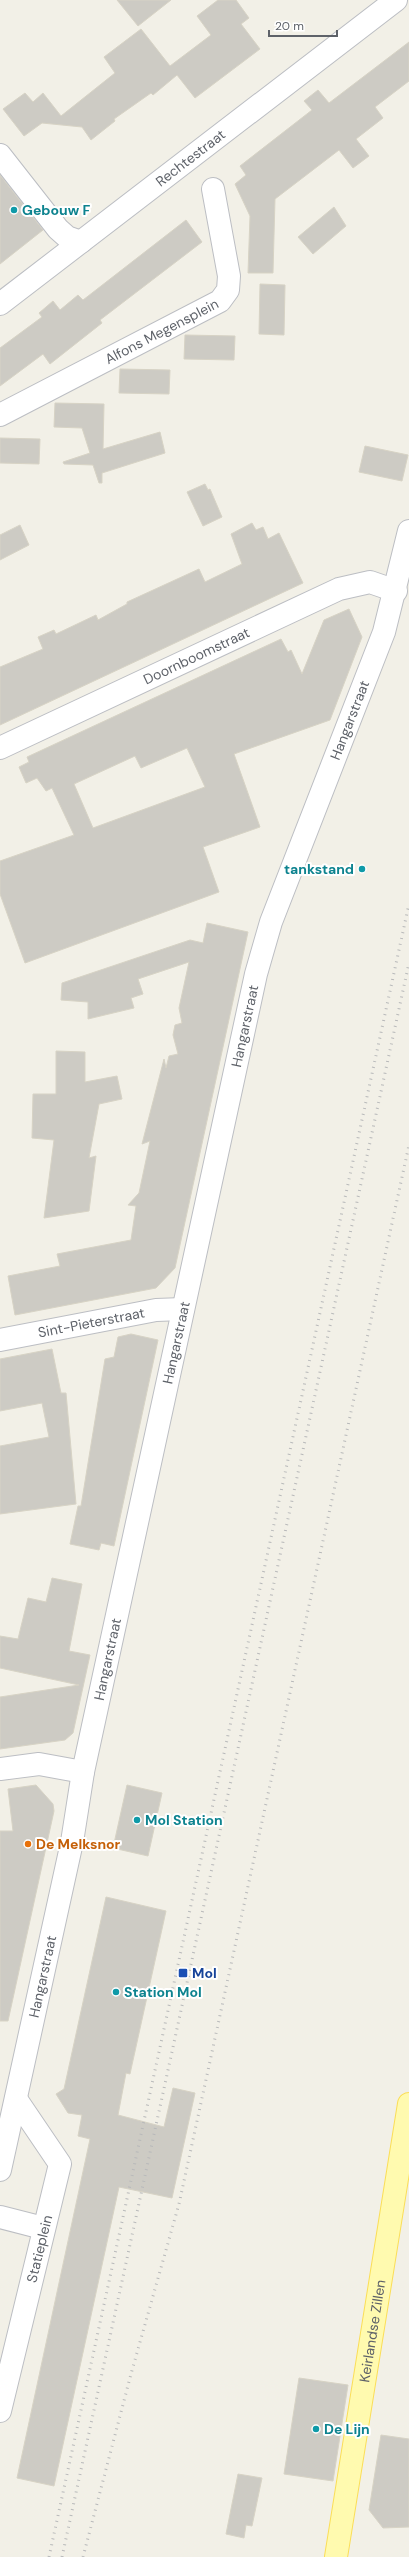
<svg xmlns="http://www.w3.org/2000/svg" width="409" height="2557" font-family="'DM Sans',sans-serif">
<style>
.building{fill:#cdcbc4;stroke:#d7d3c5;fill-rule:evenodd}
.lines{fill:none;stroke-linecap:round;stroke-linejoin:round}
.minor-casing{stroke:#bcbec3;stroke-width:24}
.major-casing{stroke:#fbde57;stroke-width:24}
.minor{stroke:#fff;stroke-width:22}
.major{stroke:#fffaaf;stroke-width:22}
.rail{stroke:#b8b9ba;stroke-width:3;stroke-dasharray:1 5;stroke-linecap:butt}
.culture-dot{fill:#0f9aa8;stroke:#fff;stroke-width:1.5}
.food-dot{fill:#e8710a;stroke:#fff;stroke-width:1.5}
.transit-dot{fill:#1a4fb4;stroke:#fff;stroke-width:1.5}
.labels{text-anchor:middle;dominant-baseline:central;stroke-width:4;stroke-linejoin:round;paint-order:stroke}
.street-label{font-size:14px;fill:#5e6269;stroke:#fff}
.culture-label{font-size:14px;font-weight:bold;fill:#0d838f;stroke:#fff;text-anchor:start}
.food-label{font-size:14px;font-weight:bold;fill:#c56008;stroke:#fff;text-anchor:start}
.transit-label{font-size:14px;font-weight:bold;fill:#164399;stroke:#fff;text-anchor:start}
</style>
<rect width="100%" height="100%" fill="#f2f0e7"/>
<g class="building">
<path d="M 117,0 L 171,0 L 138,26 Z"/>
<path d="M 218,0 L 236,0 L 249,18 L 241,24 L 260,49 L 195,98 L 177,75 L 153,95 L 151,93 L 114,119 L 115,121 L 91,140 L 82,127 L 42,123 L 24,136 L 3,109 L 25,93 L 33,102 L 43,93 L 61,116 L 115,73 L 104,57 L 141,29 L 170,66 L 211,35 L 197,16 Z"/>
<path d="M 409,42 L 409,81 L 375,107 L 383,118 L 356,139 L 369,156 L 353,168 L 339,150 L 275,199 L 273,273 L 248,273 L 250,216 L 235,184 L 246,175 L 240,166 L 312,110 L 304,101 L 318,90 L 329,103 Z"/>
<path d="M 0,175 L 43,230 L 0,264 Z"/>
<path d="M 334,207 L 346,226 L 313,254 L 298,237 Z"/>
<path d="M 186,220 L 202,242 L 100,320 L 102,323 L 50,364 L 43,354 L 0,386 L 0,348 L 42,317 L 39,313 L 53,301 L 60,310 L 78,295 L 83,300 Z"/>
<path d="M 260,284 L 285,285 L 284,335 L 259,334 Z"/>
<path d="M 185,335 L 235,336 L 234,360 L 184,359 Z"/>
<path d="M 120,369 L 170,370 L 169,394 L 119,393 Z"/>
<path d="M 55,403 L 104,404 L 103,449 L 160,432 L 165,453 L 102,473 L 102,483 L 99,483 L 93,465 L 64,464 L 63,462 L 90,453 L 82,428 L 54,427 Z"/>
<path d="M 0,438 L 40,439 L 39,464 L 0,463 Z"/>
<path d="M 365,446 L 408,455 L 402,481 L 359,472 Z"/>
<path d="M 205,484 L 208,490 L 210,489 L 222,517 L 203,526 L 187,492 Z"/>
<path d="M 252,523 L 256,530 L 263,527 L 268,539 L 279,533 L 303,583 L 0,725 L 0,667 L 43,649 L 38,637 L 54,630 L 56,634 L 96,615 L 98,620 L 127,604 L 127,602 L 199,569 L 205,582 L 242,564 L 231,534 Z"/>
<path d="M 20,525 L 29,545 L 0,560 L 0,535 Z"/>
<path d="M 349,609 L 362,637 L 330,720 L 234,754 L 260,827 L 203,847 L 219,892 L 25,963 L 0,894 L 0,861 L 74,835 L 52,788 L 46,791 L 37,778 L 26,783 L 19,767 L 29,762 L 27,757 L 281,639 L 288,652 L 291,650 L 302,674 L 324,620 ZM 187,748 L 205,787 L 93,828 L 74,784 L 135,756 L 141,768 Z"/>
<path d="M 207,923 L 248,932 L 175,1268 L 156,1288 L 15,1315 L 8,1276 L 60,1266 L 57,1254 L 131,1240 L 136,1206 L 128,1205 L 139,1193 L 150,1141 L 142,1144 L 164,1059 L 166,1068 L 169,1056 L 178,1054 L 173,1035 L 175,1025 L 182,1023 L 179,1008 L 189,962 L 138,979 L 143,994 L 131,998 L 134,1008 L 88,1019 L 88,1002 L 61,1000 L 62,983 L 190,940 L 203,943 Z"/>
<path d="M 56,1051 L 85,1052 L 85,1082 L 117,1076 L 122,1099 L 99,1104 L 89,1158 L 96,1156 L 89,1211 L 44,1218 L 54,1140 L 32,1138 L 33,1094 L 56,1094 Z"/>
<path d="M 131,1334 L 158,1340 L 114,1546 L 101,1543 L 99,1550 L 70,1544 L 78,1506 L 81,1506 L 105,1359 L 114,1357 L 118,1337 Z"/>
<path d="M 52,1349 L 61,1393 L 66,1393 L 76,1504 L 0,1514 L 0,1446 L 49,1437 L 42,1403 L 0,1411 L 0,1359 Z"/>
<path d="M 52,1578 L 82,1584 L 69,1651 L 90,1655 L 73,1733 L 65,1740 L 0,1749 L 0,1697 L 79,1685 L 0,1668 L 0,1636 L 18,1639 L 28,1598 L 46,1602 Z"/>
<path d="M 36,1785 L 53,1804 L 54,1811 L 8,2021 L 0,2021 L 0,1831 L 13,1831 L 8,1789 Z"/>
<path d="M 127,1785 L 162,1793 L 148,1856 L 113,1848 Z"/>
<path d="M 106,1897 L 166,1911 L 130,2074 L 126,2073 L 118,2115 L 164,2127 L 173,2088 L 195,2093 L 172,2198 L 119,2187 L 54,2486 L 17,2478 L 90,2139 L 78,2136 L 82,2115 L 68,2113 L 56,2094 L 64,2089 Z"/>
<path d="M 299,2378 L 348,2385 L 333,2481 L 284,2474 Z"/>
<path d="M 381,2435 L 409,2439 L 409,2527 L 383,2528 L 369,2510 Z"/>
<path d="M 238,2474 L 262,2478 L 252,2526 L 246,2525 L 244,2538 L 226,2534 Z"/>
</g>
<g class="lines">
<defs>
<g id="minor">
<path d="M 0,155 L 58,229 L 67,237 L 81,242"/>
<path id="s1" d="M 0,304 L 396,0"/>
<path id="s2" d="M 0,415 L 220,301 L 228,290 L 229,276 L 213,189"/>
<path id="s3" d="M 0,748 L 339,589 L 370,582 L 396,591"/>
<path id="s4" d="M 0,1340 L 156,1310 L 183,1309"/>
<path d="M 0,1769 L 39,1764 L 83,1772"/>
<path id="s5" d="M 0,2170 L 72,1842 L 83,1772 L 256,974 L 271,922 L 384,632 L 409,531"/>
<path d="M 0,2217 L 43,2228"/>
<path id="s6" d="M 0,2411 L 60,2164 L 16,2099"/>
</g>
<g id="major">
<path id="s7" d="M 336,2557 L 409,2104"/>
</g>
</defs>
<use href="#minor" class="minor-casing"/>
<use href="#major" class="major-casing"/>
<use href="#minor" class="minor"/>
<use href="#major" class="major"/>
<g class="rail">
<path d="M 49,2557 L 409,904"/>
<path d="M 62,2557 L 409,963"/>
<path d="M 83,2557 L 131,2374 L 179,2204 L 409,1145"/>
</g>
</g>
<g class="culture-dot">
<circle cx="14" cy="210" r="4"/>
<circle cx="362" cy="869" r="4"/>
<circle cx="137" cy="1820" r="4"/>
<circle cx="116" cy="1992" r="4"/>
<circle cx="316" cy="2429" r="4"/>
</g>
<circle class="food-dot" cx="28" cy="1844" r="4"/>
<rect class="transit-dot" x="178" y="1968" width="10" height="10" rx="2"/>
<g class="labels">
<g class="street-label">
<text stroke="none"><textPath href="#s1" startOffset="240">Rechtestraat</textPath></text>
<text stroke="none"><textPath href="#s2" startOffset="182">Alfons Megensplein</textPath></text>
<text stroke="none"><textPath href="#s3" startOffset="217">Doornboomstraat</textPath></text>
<text stroke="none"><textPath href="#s5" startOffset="1494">Hangarstraat</textPath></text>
<text stroke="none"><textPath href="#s5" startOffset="1170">Hangarstraat</textPath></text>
<text stroke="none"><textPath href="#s4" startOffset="93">Sint-Pieterstraat</textPath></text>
<text stroke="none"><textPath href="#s5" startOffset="846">Hangarstraat</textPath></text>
<text stroke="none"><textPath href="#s5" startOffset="522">Hangarstraat</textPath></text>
<text stroke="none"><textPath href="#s5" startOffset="198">Hangarstraat</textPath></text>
<text stroke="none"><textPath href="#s6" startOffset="167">Statieplein</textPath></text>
<text stroke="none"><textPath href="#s7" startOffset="229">Keirlandse Zillen</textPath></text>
</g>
<g class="culture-label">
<text x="22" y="210">Gebouw F</text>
<text x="354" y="869" text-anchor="end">tankstand</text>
<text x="145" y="1820">Mol Station</text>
<text x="124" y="1992">Station Mol</text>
<text x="324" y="2429">De Lijn</text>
</g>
<g class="food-label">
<text x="36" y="1844">De Melksnor</text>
</g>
<g class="transit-label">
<text x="192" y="1973">Mol</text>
</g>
</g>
<path d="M269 30v6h68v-6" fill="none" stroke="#5e6269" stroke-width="2"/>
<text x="275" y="30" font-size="12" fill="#5e6269" stroke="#ffffff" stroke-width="3" paint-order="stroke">20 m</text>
</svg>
